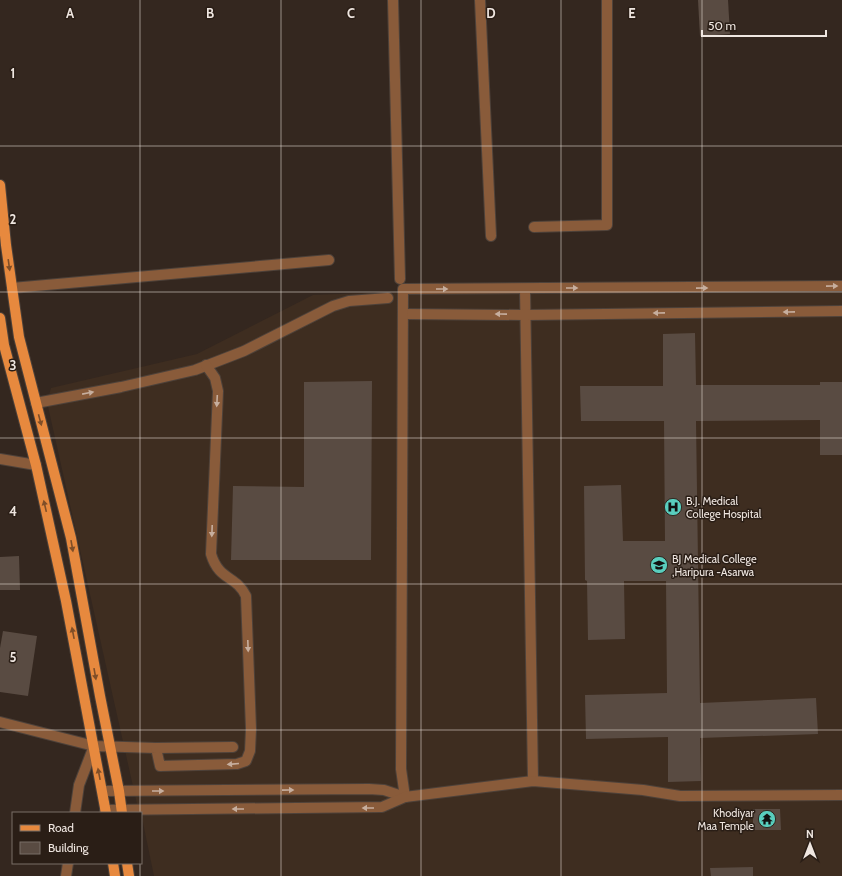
<svg xmlns="http://www.w3.org/2000/svg" width="842" height="876" font-family="Cabin,sans-serif">
<style>
.built{fill:#3e2d20}
.building{fill:#594b42}
.lines{fill:none;stroke-linecap:round;stroke-linejoin:round}
.minor-casing{stroke:#4e423a;stroke-width:12}
.major-casing{stroke:#4e423a;stroke-width:12}
.minor{stroke:#895b3a;stroke-width:10}
.major{stroke:#e7893e;stroke-width:10}
.oneway{fill:#7f4e28}
.oneway2{fill:#c6ae9e}
.grid{fill:none;stroke:#efe6e0;stroke-width:1;stroke-opacity:0.55}
.labels{text-anchor:middle;dominant-baseline:central;stroke-width:3;stroke-linejoin:round;paint-order:stroke}
.poi-label{font-size:11px;fill:#efe6e0;stroke:#2a1e16;text-anchor:start}
.grid-label{font-size:13px;text-anchor:middle;font-weight:bold;fill:#efe6e0;stroke:#2a1e16;stroke-width:3;stroke-linejoin:round;paint-order:stroke}
</style>
<rect width="100%" height="100%" fill="#34271f"/>
<path class="built" d="M 842,289 L 842,876 L 154,876 L 141,813 L 139,813 L 47,402 L 51,388 L 197,354 L 313,295 L 368,293 Z"/>
<g class="building">
<path d="M 698,0 L 728,0 L 730,34 L 700,36 Z"/>
<path d="M 695,333 L 696,385 L 820,385 L 820,382 L 842,382 L 842,455 L 820,455 L 820,420 L 696,421 L 700,703 L 816,698 L 818,734 L 700,738 L 701,781 L 668,782 L 668,737 L 586,739 L 585,695 L 667,693 L 666,581 L 624,581 L 625,639 L 588,640 L 587,581 L 585,580 L 584,486 L 621,485 L 623,541 L 665,541 L 664,421 L 581,421 L 580,386 L 663,386 L 663,334 Z"/>
<path d="M 372,381 L 371,560 L 231,560 L 233,486 L 304,487 L 304,382 Z"/>
<path d="M 19,556 L 20,590 L 0,590 L 0,557 Z"/>
<path d="M 3,631 L 37,636 L 28,696 L 0,692 L 0,648 Z"/>
<path d="M 753,809 L 780,809 L 781,830 L 753,830 Z"/>
<path d="M 753,867 L 753,876 L 711,876 L 710,868 Z"/>
</g>
<g class="lines">
<defs>
<g id="minor">
<path d="M 393,0 L 400,279"/>
<path d="M 480,0 L 491,236"/>
<path d="M 534,227 L 607,225 L 607,0"/>
<path d="M 12,288 L 329,260"/>
<path d="M 525,289 L 533,781"/>
<path d="M 403,314 L 525,315 L 842,311"/>
<path d="M 36,403 L 121,387 L 195,370 L 244,351 L 333,306 L 349,301 L 388,298"/>
<path d="M 0,459 L 36,465"/>
<path d="M 0,722 L 94,746 L 156,748 L 160,766 L 237,764 L 246,761 L 250,751 L 251,729 L 246,596 C 236,575 219,581 211,554 L 218,391 L 215,378 L 206,365"/>
<path d="M 156,748 L 233,747"/>
<path d="M 103,791 L 369,789 L 384,790 L 405,797"/>
<path d="M 405,797 L 401,769 L 403,289 L 842,286"/>
<path d="M 105,810 L 382,807 L 405,797 L 533,781 L 643,790 L 680,796 L 842,795"/>
<path d="M 75,813 L 79,785 L 94,746"/>
<path d="M 66,876 L 68,863"/>
</g>
<g id="major">
<path d="M 0,185 L 6,245 L 19,337 L 71,538 L 100,696 L 119,791 L 122,813"/>
<path d="M 0,318 L 4,345 L 36,465 L 66,601 L 106,813"/>
<path d="M 113,863 L 115,876"/>
<path d="M 127,863 L 129,876"/>
</g>
</defs>
<use href="#minor" class="minor-casing"/>
<use href="#major" class="major-casing"/>
<use href="#minor" class="minor"/>
<use href="#major" class="major"/>
</g>
<defs><path id="oneway-solid" d="M-6-.8H1V-3.2L6.5 0L1 3.2V.8H-6Z"/></defs>
<g class="oneway">
<use href="#oneway-solid" transform="translate(9 265) rotate(82)"/>
<use href="#oneway-solid" transform="translate(40 420) rotate(75)"/>
<use href="#oneway-solid" transform="translate(45 506) rotate(-103)"/>
<use href="#oneway-solid" transform="translate(72 546) rotate(80)"/>
<use href="#oneway-solid" transform="translate(73 633) rotate(-101)"/>
<use href="#oneway-solid" transform="translate(95 674) rotate(80)"/>
<use href="#oneway-solid" transform="translate(99 774) rotate(-101)"/>
</g>
<g class="oneway2">
<use href="#oneway-solid" transform="translate(832 286) rotate(-1)"/>
<use href="#oneway-solid" transform="translate(572 288)"/>
<use href="#oneway-solid" transform="translate(702 288) rotate(-1)"/>
<use href="#oneway-solid" transform="translate(442 289)"/>
<use href="#oneway-solid" transform="translate(789 312) rotate(179)"/>
<use href="#oneway-solid" transform="translate(659 313) rotate(179)"/>
<use href="#oneway-solid" transform="translate(501 314) rotate(-179)"/>
<use href="#oneway-solid" transform="translate(88 393) rotate(-11)"/>
<use href="#oneway-solid" transform="translate(217 401) rotate(93)"/>
<use href="#oneway-solid" transform="translate(212 531) rotate(92)"/>
<use href="#oneway-solid" transform="translate(248 646) rotate(88)"/>
<use href="#oneway-solid" transform="translate(233 764) rotate(175)"/>
<use href="#oneway-solid" transform="translate(288 790) rotate(-1)"/>
<use href="#oneway-solid" transform="translate(158 791)"/>
<use href="#oneway-solid" transform="translate(368 808) rotate(180)"/>
<use href="#oneway-solid" transform="translate(238 809) rotate(180)"/>
</g>
<path class="grid" d="M 140,0 L 140,813M 281,0 L 281,876M 421,0 L 421,876M 561,0 L 561,876M 702,0 L 702,876M 0,146 L 842,146M 0,292 L 842,292M 0,438 L 842,438M 0,584 L 842,584M 0,730 L 842,730M 140,863 L 140,876"/>
<defs>
<symbol id="hospital-disc" viewBox="-11 -11 22 22"><circle r="9.5" fill="#59cebe" stroke="#2a1e16"/><path d="M-5-5h3v3.5h4V-5h3V5h-3V1.5h-4V5h-3Z" fill="#111"/></symbol>
<symbol id="university-disc" viewBox="-11 -11 22 22"><circle r="9.5" fill="#59cebe" stroke="#2a1e16"/><path d="M0-5L7-2L0 1L-7-2ZM-4 1L0 2.5L4 1V4Q0 6-4 4Z" fill="#111"/></symbol>
<symbol id="temple-disc" viewBox="-11 -11 22 22"><circle r="9.5" fill="#59cebe" stroke="#2a1e16"/><path d="M0-6L5-2H3V0L6.5 2.5H4V6H1.5V3h-3V6H-4V2.5H-6.5L-3 0V-2H-5Z" fill="#111"/></symbol>
</defs>
<g fill-rule="evenodd">
<use href="#hospital-disc" x="663" y="497" width="20" height="20"/>
<use href="#university-disc" x="649" y="555" width="20" height="20"/>
<use href="#temple-disc" x="757" y="809" width="20" height="20"/>
</g>
<g class="labels">
<g class="poi-label">
<text x="686" y="501">B.J. Medical<tspan x="686" dy="13">College Hospital</tspan></text>
<text x="672" y="559">BJ Medical College<tspan x="672" dy="13">,Haripura -Asarwa</tspan></text>
<text x="754" y="813" text-anchor="end">Khodiyar<tspan x="754" dy="13">Maa Temple</tspan></text>
</g>
</g>
<g class="grid-label">
<text x="70" y="18">A</text>
<text x="210" y="18">B</text>
<text x="351" y="18">C</text>
<text x="491" y="18">D</text>
<text x="632" y="18">E</text>
<text x="13" y="78">1</text>
<text x="13" y="224">2</text>
<text x="13" y="370">3</text>
<text x="13" y="516">4</text>
<text x="13" y="662">5</text>
</g>
<rect x="12" y="812" width="130" height="52" fill="#2a1e16" stroke="#796e67"/>
<rect x="20" y="825" width="20" height="6" fill="#e7893e" stroke="#796e67"/>
<text x="48" y="832" font-size="12" fill="#efe6e0">Road</text>
<rect x="20" y="842" width="20" height="12" fill="#594b42" stroke="#796e67"/>
<text x="48" y="852" font-size="12" fill="#efe6e0">Building</text>
<g transform="translate(810 844)" stroke="#2a1e16" stroke-width="3" paint-order="stroke">
<path d="M0-3L7 15L0 10L-7 15Z" fill="#efe6e0"/>
<text y="-6" font-size="11" font-weight="bold" text-anchor="middle" fill="#efe6e0">N</text>
</g>
<path d="M702 30v6h124v-6" fill="none" stroke="#efe6e0" stroke-width="2"/>
<text x="708" y="30" font-size="12" fill="#efe6e0" stroke="#2a1e16" stroke-width="3" paint-order="stroke">50 m</text>
</svg>
